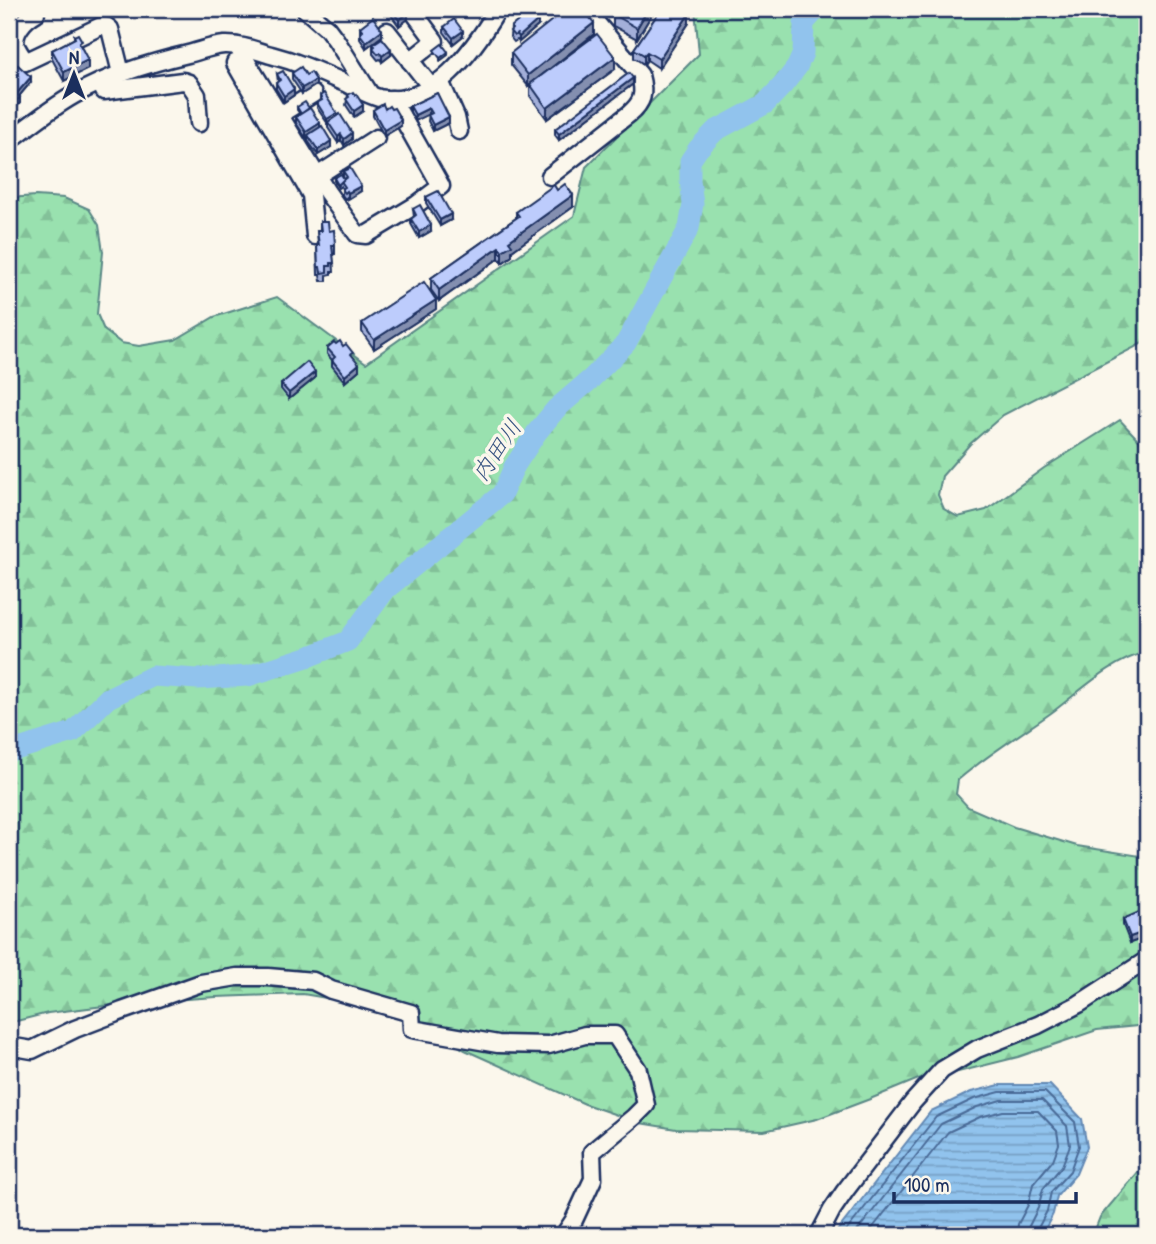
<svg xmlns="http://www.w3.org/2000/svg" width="1156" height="1244" font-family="'Patrick Hand','Klee One',sans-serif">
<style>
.forest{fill:url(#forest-firs);stroke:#5a8886;stroke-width:2}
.water{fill:url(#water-rules);stroke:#6288b4;stroke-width:2}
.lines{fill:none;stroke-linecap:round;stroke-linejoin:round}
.shore{stroke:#4a6a97;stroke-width:2}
.river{stroke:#91c3ed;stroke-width:21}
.minor-casing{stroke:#1b2f5e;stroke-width:21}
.minor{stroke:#fbf7ec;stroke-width:16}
.wall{fill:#a3afd9;stroke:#1b2f5e;stroke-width:2}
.shaded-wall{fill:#848fb0;stroke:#1b2f5e;stroke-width:2}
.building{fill:#bdccfc;stroke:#1b2f5e;stroke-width:2}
.labels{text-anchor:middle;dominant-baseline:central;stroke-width:7;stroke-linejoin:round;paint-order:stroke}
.water-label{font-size:23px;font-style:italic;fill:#385482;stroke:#fbf7ec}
</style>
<defs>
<pattern id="forest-firs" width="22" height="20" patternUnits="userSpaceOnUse" patternTransform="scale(1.75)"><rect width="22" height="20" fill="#99e1af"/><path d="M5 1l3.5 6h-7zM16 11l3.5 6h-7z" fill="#83c199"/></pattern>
<pattern id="water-rules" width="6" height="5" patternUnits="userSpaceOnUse" patternTransform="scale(1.75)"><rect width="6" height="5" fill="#91c3ed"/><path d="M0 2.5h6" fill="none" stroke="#769fc3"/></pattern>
</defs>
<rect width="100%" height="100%" fill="#fbf7ec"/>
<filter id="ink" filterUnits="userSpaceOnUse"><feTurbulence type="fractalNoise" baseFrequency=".0143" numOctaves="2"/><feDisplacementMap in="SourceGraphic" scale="14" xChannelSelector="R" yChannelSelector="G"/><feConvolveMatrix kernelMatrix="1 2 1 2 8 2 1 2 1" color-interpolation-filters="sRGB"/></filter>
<g filter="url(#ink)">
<g class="forest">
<path d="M 695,9 L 1147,9 L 1147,341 L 1003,415 L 970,444 L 942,476 L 938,495 L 944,509 L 958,517 L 986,510 L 1044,468 L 1120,420 L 1147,449 L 1147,652 C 1110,661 1081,691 1051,713 C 1020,735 987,755 958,780 L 956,794 L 968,807 L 1014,827 L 1077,846 L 1147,857 L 1147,1025 L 1097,1030 L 1018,1057 L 954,1073 L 933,1073 L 870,1099 L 817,1119 L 764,1131 L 676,1129 L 640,1123 L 585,1104 L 465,1050 L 411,1018 L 367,1005 L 303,994 L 216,997 L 128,1003 L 48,1013 L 9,1023 L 9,198 L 36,196 L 64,198 L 89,209 L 99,225 L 103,252 L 97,314 L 104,330 L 121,343 L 139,346 L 175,340 L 214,317 L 277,297 L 366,363 L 574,216 L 586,167 L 699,54 Z"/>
<path d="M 1147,1165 L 1147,1235 L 1093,1235 L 1100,1217 L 1139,1171 Z"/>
</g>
<path class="water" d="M 1000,1085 L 1050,1085 L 1082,1119 L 1087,1147 L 1076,1174 L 1057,1196 L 1053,1214 L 1042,1235 L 834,1235 L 931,1111 L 971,1092 Z"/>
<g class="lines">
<g class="shore">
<path d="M 843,1235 L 936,1117 L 974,1099 L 1000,1092 L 1045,1092 L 1075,1122 L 1079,1146 L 1070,1171 L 1051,1192 L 1047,1211 L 1037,1230 L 1036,1235"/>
<path d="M 854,1235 L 941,1124 L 977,1107 L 1001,1100 L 1042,1100 L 1067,1126 L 1070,1145 L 1062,1166 L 1043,1189 L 1038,1208 L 1028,1228 L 1027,1235"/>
<path d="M 867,1235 L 948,1132 L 980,1117 L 1003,1111 L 1038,1111 L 1057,1131 L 1059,1144 L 1053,1160 L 1033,1184 L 1028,1205 L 1018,1224 L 1017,1235"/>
</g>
<path class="river" d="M 9,752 L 73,732 L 108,698 L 153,676 L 198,679 L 248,676 L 310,656 L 348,641 L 385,590 L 502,494 L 514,467 L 537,432 L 556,409 L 591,379 L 626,343 L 689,228 L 693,204 L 690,180 L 690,161 L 698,149 L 715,131 L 765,104 L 783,85 L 797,67 L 803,53 L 804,23 L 815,11 L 819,9"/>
<defs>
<g id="minor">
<path d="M 305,9 L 327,28 L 336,40 L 370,94"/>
<path d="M 36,13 C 25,19 12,33 16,46 C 18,51 23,57 25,62 L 101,26 L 106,26 L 110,29 L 121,73"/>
<path d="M 387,31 L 431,87"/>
<path d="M 237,46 L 327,192 L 357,234 L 366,235 L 416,205 L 441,186 L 392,99"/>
<path d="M 410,61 L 435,41 L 415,14"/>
<path d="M 235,63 L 311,195 L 315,236"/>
<path d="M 440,81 L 456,117 L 459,131"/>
<path d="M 100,82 L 104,91 L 183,81 L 189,83 L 197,95 L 199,123"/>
<path d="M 279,115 L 313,94"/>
<path d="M 9,141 C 30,125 51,108 74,95 C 110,75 149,63 188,54 C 200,51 212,46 224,45 C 240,44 257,51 271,55 C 298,62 320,72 345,83 C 356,88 368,95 379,98 C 433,109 474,49 498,9"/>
<path d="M 317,176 L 376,138"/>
<path d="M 550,176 L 629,114 C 643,102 645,94 640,75 L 585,9"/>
<path d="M 9,1046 L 32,1050 L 75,1029 L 122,1011 L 201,983 L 237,977 L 268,977 L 313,981 L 331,990 L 411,1013 L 412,1029 L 498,1044 L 549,1045 L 585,1035 L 615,1035 L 638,1070 L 646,1105 L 634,1117 L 592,1152 L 593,1179 L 574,1220 L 564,1235"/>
<path d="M 819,1235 L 832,1210 L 845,1191 L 913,1102 L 942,1070 L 977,1049 L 1038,1025 L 1079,1004 L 1147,960"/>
</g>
</defs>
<use href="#minor" class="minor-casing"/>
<use href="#minor" class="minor"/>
</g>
<g class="wall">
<path d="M 389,9 L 405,9 L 408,19 L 399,26 L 389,12 Z"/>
<path d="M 655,9 L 637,39 L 613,26 L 613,14 Z"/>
<path d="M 661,9 L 687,9 L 685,11 L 689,23 L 659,68 L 647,60 L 644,64 L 634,58 L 634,49 Z"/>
<path d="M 538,26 L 519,42 L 517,40 L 514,42 L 510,37 L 511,27 Z"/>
<path d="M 360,27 L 382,36 L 366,48 L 360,39 Z"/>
<path d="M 444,27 L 463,36 L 453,44 L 444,32 Z"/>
<path d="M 594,34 L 550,69 L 615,69 L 547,119 L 530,96 L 530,85 L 528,86 L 511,65 L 511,53 Z"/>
<path d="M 74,36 L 82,49 L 88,69 L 64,81 L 52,59 L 52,50 L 74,39 Z"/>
<path d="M 373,44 L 391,55 L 382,62 L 380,59 L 378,60 L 373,54 Z"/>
<path d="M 13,69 L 31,82 L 19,96 L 20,103 L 16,107 L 9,100 L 9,79 L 13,74 Z"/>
<path d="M 292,73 L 306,75 L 316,85 L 302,94 L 292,79 Z"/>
<path d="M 277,74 L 294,95 L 284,102 L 276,89 L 276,83 L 278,82 Z"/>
<path d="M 633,84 L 559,140 L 555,135 L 555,129 Z"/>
<path d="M 437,93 L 449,123 L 433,131 L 428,121 L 429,114 L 415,121 L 410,112 L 410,106 Z"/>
<path d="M 348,95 L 363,111 L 354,117 L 346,105 Z"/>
<path d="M 320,96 L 337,116 L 352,139 L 344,145 L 341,140 L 338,143 L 328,128 L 328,124 L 317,108 L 317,103 L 320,101 Z"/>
<path d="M 297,107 L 320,128 L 331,147 L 318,155 L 308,141 L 308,136 L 306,138 L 296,123 L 296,117 L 300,114 L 297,110 Z"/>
<path d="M 385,109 L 391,109 L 401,126 L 384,136 L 373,116 L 373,110 Z"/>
<path d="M 343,171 L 361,191 L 348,199 L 347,197 L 345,199 L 342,195 L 342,189 L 341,186 L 338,188 L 334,181 L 334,178 L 343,177 Z"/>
<path d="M 426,197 L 451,220 L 440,226 L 426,203 Z"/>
<path d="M 573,207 L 512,251 L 512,256 L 502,263 L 499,258 L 439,301 L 431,290 L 431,278 L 516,218 L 516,212 Z"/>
<path d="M 413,209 L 431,231 L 419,238 L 411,224 L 411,219 L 414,217 Z"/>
<path d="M 320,222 L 329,231 L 335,245 L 335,254 L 333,254 L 334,272 L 331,272 L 331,274 L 327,275 L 327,281 L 321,281 L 320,275 L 318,275 L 317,245 L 318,245 L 317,231 L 320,231 Z"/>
<path d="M 436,309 L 374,349 L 362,332 L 362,323 Z"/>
<path d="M 327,348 L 353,357 L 359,370 L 345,382 L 332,366 L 332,360 L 327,354 Z"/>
<path d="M 315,378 L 289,399 L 281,389 L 281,384 Z"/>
<path d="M 1123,919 L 1147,937 L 1130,943 L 1123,925 Z"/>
</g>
<g class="shaded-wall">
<path d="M 73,9 L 86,9 L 73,15 Z"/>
<path d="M 648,9 L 655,9 L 637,39 L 637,28 Z"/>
<path d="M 408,13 L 408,19 L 399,26 L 399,20 Z"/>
<path d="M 689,14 L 689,23 L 659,68 L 659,59 Z"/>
<path d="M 538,20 L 538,26 L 519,42 L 519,37 Z"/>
<path d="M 594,23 L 594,34 L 528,86 L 528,75 Z"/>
<path d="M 382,30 L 382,36 L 366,48 L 366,42 Z"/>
<path d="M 463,31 L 463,36 L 453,44 L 453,38 Z"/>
<path d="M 391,49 L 391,55 L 382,62 L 382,56 Z"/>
<path d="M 448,52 L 448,55 L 440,61 L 440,58 Z"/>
<path d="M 647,52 L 647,60 L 644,64 L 644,55 Z"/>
<path d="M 615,57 L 615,69 L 547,119 L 547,108 Z"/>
<path d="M 88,60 L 88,69 L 64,81 L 64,72 Z"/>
<path d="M 31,77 L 31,82 L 16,100 L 16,94 Z"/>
<path d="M 633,78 L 633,84 L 559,140 L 559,134 Z"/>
<path d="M 316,80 L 316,85 L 302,94 L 302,88 Z"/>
<path d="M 294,89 L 294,95 L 284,102 L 284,96 Z"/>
<path d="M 20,97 L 20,103 L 16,107 L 16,101 Z"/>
<path d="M 363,105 L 363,111 L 354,117 L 354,111 Z"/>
<path d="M 429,108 L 429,114 L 415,121 L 415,115 Z"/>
<path d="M 337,113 L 337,119 L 328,122 L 327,125 L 327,119 Z"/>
<path d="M 449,117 L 449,123 L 433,131 L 433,125 Z"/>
<path d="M 401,120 L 401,126 L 384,136 L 384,130 Z"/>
<path d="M 320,123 L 320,129 L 306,138 L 306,132 Z"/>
<path d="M 352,133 L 352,139 L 344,145 L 344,139 Z"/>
<path d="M 341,134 L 341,140 L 338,143 L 338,137 Z"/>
<path d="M 331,141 L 331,147 L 318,155 L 318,150 Z"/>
<path d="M 361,186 L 361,191 L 348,199 L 348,193 Z"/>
<path d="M 573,195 L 573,207 L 512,251 L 512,256 L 502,263 L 502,251 L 509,241 Z"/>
<path d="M 451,214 L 451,220 L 440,226 L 440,220 Z"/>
<path d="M 431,225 L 431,231 L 419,238 L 419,232 Z"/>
<path d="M 499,247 L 499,258 L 439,301 L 439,290 Z"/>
<path d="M 436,300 L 436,309 L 374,349 L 374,340 Z"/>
<path d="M 359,364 L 359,370 L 345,382 L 345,376 Z"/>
<path d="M 315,372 L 315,378 L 289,399 L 289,393 Z"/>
<path d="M 1147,931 L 1147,937 L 1130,943 L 1130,937 Z"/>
</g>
<g class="building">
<path d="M 391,9 L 405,9 L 408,13 L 399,20 Z"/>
<path d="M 566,9 L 583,9 L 594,23 L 528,75 L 511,53 Z"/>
<path d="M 616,9 L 648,9 L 637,28 L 613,14 Z"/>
<path d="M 661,9 L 681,9 L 689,14 L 659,59 L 647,52 L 644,55 L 634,49 Z"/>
<path d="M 530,11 L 538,20 L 519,37 L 517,34 L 514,36 L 510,31 L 512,29 L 511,27 Z"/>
<path d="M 373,17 L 382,30 L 366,42 L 360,34 L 363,31 L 360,27 Z"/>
<path d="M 454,19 L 463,31 L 453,38 L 444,27 Z"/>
<path d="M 78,34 L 82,41 L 79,43 L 88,60 L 64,72 L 52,50 L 75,38 L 74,36 Z"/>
<path d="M 597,34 L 615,57 L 547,108 L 530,84 Z"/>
<path d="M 382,38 L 391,49 L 382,56 L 380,53 L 378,54 L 373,48 L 375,46 L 373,44 Z"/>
<path d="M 442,44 L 448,52 L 440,58 L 434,50 Z"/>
<path d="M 18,65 L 31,77 L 16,94 L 20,97 L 16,101 L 9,94 L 9,79 L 16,71 L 13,69 Z"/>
<path d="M 301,67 L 306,75 L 311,72 L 316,80 L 302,88 L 292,73 Z"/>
<path d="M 283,71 L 294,89 L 284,96 L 276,83 L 280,80 L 277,74 Z"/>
<path d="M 629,73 L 633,78 L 559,134 L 555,129 Z"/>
<path d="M 353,92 L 355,95 L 356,94 L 363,105 L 354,111 L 346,99 L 349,97 L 348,95 Z"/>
<path d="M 324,93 L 337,113 L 327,119 L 317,103 L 322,100 L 320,96 Z"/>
<path d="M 437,93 L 449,117 L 433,125 L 428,115 L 432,113 L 429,108 L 415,115 L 410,106 Z"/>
<path d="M 305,102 L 309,108 L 301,114 L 297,107 Z"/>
<path d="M 383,104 L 385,109 L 389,106 L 391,109 L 394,108 L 401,120 L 384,130 L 373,110 Z"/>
<path d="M 310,108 L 320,123 L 306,132 L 296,117 Z"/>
<path d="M 340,114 L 352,133 L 344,139 L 341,134 L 338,137 L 328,122 Z"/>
<path d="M 322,126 L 331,141 L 318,150 L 308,135 Z"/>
<path d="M 350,168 L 361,186 L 348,193 L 347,191 L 345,193 L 342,189 L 345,187 L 341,181 L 347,177 L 343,171 Z"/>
<path d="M 341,174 L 344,179 L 338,185 L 334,178 Z"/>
<path d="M 565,184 L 573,195 L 509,241 L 512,245 L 502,251 L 499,247 L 439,290 L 431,278 L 519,216 L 516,212 L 554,185 L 557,190 Z"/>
<path d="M 438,191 L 451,214 L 440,220 L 426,197 Z"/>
<path d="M 420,205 L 431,225 L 419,232 L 411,219 L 416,215 L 413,209 Z"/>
<path d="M 320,222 L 328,222 L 329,231 L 334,230 L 335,245 L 332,245 L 334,263 L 331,263 L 331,266 L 327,266 L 327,272 L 321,273 L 320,267 L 318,267 L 317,245 L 319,245 L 317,231 L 321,231 Z"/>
<path d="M 424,282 L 436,300 L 374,340 L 362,323 Z"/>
<path d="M 340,341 L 343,346 L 346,344 L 353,353 L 351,354 L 359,364 L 345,376 L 332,360 L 335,357 L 327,348 L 334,342 L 336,344 Z"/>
<path d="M 307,362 L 315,372 L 289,393 L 281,384 Z"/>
<path d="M 1139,912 L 1147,931 L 1130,937 L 1123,919 Z"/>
</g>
</g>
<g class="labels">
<g class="water-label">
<text transform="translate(496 450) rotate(-56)">内田川</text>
</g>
</g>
<rect width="1156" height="1244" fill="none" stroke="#fbf7ec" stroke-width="35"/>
<rect x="18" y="18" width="1121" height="1209" fill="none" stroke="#1b2f5e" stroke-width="2.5" filter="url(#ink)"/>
<g transform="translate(74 74)" stroke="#fbf7ec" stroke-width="5" paint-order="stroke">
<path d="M0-5L12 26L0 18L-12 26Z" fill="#1b2f5e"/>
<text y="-10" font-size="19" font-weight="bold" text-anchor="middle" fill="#1b2f5e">N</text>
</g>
<path d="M894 1192v10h182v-10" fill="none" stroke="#1b2f5e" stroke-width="3.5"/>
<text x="904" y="1192" font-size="21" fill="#1b2f5e" stroke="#fbf7ec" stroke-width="5" paint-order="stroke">100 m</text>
</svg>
